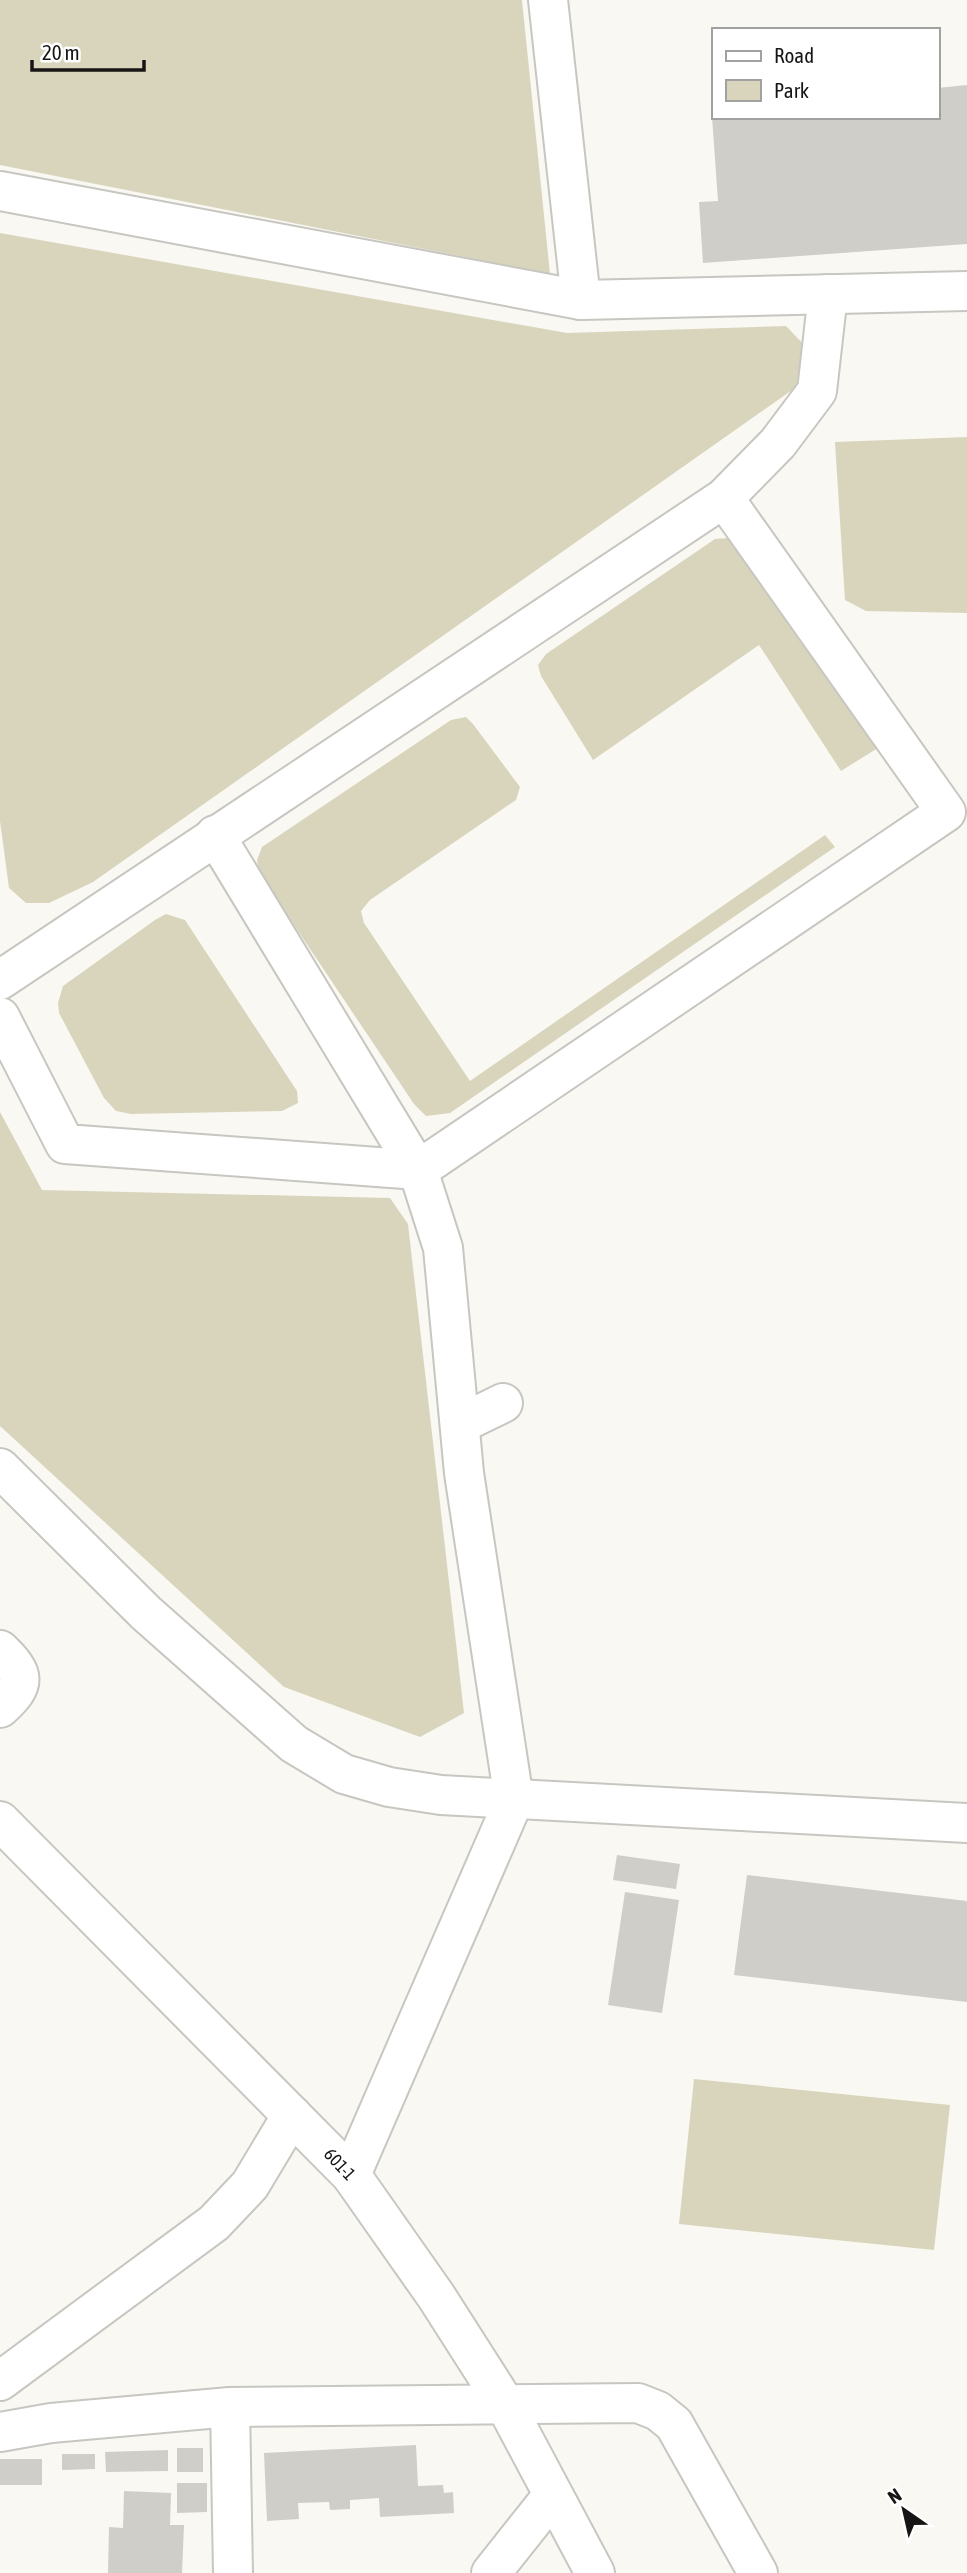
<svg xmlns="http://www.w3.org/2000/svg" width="967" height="2573" font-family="'Asap Condensed',sans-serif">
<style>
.green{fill:#d9d5bd}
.building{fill:#cfcec9}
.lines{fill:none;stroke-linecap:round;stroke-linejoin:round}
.minor-casing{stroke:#c7c6c0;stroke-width:42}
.minor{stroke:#fff;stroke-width:38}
.labels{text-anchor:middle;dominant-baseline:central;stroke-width:5;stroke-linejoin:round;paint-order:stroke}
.street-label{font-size:18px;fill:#161513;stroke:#fff}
</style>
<rect width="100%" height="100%" fill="#f9f8f2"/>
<g class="green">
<path d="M 0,0 L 522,0 L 550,274 L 0,165 Z"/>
<path d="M 0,233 L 567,333 L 786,326 L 808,349 L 806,370 L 795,388 L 93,882 L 49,903 L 26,903 L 9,888 L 0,821 Z"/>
<path d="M 967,437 L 967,613 L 866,611 L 845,600 L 835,442 Z"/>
<path d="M 728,538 L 743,546 L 881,746 L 841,771 L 759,645 L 593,760 L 541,676 L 538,665 L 546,654 L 715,539 Z"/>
<path d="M 466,717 L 473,724 L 520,787 L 516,800 L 370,900 L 361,911 L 364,923 L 470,1081 L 825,835 L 835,847 L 450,1113 L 426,1116 L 414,1104 L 259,873 L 257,860 L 262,847 L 451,720 Z"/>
<path d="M 166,914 L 185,920 L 297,1091 L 298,1103 L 282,1111 L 131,1114 L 116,1111 L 104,1098 L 59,1013 L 58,1003 L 63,986 L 155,920 Z"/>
<path d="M 0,1112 L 42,1190 L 390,1198 L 408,1224 L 464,1713 L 420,1737 L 284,1687 L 0,1426 Z"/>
<path d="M 694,2079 L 950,2105 L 934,2250 L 679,2224 Z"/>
</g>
<g class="building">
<path d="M 967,85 L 967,244 L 703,263 L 699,202 L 718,201 L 712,117 L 937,117 L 937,88 Z"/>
<path d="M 617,1855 L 680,1864 L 676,1889 L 613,1880 Z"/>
<path d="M 747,1875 L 967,1901 L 967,2002 L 734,1975 Z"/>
<path d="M 625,1892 L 679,1900 L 662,2013 L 608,2005 Z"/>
<path d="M 416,2445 L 418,2486 L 443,2485 L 444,2493 L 453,2492 L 454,2513 L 380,2517 L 379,2498 L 350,2500 L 350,2509 L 330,2510 L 329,2502 L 298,2503 L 299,2519 L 267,2521 L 264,2453 Z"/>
<rect x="177" y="2448" width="26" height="24"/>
<path d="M 168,2450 L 168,2471 L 106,2472 L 105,2452 Z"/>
<path d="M 62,2454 L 95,2454 L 95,2469 L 62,2470 Z"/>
<rect x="0" y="2459" width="42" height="26"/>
<path d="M 177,2483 L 207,2483 L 207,2512 L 177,2513 Z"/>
<path d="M 124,2491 L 171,2493 L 170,2525 L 184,2525 L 182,2573 L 108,2573 L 109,2527 L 123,2528 Z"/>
</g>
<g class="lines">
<defs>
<g id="minor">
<path d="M 548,0 L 581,300"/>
<path d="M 0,191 L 581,300 L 967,291"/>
<path d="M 215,835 L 418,1170 L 443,1248 L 464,1473 L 514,1800 L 351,2175"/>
<path d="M 0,980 L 724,498 L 778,443 L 817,391 L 828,294"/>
<path d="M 0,1017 L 65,1144 L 418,1170 L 946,812 L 724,498"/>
<path d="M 460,1424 L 503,1403"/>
<path d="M 0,1468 L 146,1613 L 294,1744 L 344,1774 L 389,1787 L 441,1795 L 967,1823"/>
<path d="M 0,1650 C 25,1674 27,1684 0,1708"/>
<path d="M 0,1821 L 351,2175 L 436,2296 L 505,2404 L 595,2573"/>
<path d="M 0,2381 L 214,2223 L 250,2185 L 292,2115"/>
<path d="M 230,2407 L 233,2573"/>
<path d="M 0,2432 L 51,2423 L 230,2407 L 638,2403 L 658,2411 L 674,2424 L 758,2573"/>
<path d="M 491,2573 L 553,2495"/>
</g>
</defs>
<use href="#minor" class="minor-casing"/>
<use href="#minor" class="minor"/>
</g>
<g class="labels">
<g class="street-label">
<text transform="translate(340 2164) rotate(47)">601-1</text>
</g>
</g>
<rect x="712" y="28" width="228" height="91" fill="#ffffff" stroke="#a2a1a1" stroke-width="2"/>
<rect x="726" y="51" width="35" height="10" fill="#ffffff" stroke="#a2a1a1" stroke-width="2"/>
<text x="774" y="63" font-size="21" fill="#161513">Road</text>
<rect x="726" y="80" width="35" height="21" fill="#d9d5bd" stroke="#a2a1a1" stroke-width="2"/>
<text x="774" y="98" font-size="21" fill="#161513">Park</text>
<g transform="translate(904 2510) rotate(326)" stroke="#ffffff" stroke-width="5" paint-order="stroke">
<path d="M0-5L12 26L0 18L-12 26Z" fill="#161513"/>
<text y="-10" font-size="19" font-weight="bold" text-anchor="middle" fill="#161513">N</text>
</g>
<path d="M32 60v10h112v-10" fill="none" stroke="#161513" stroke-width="3.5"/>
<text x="42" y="60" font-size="21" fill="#161513" stroke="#ffffff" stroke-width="5" paint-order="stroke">20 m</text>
</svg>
